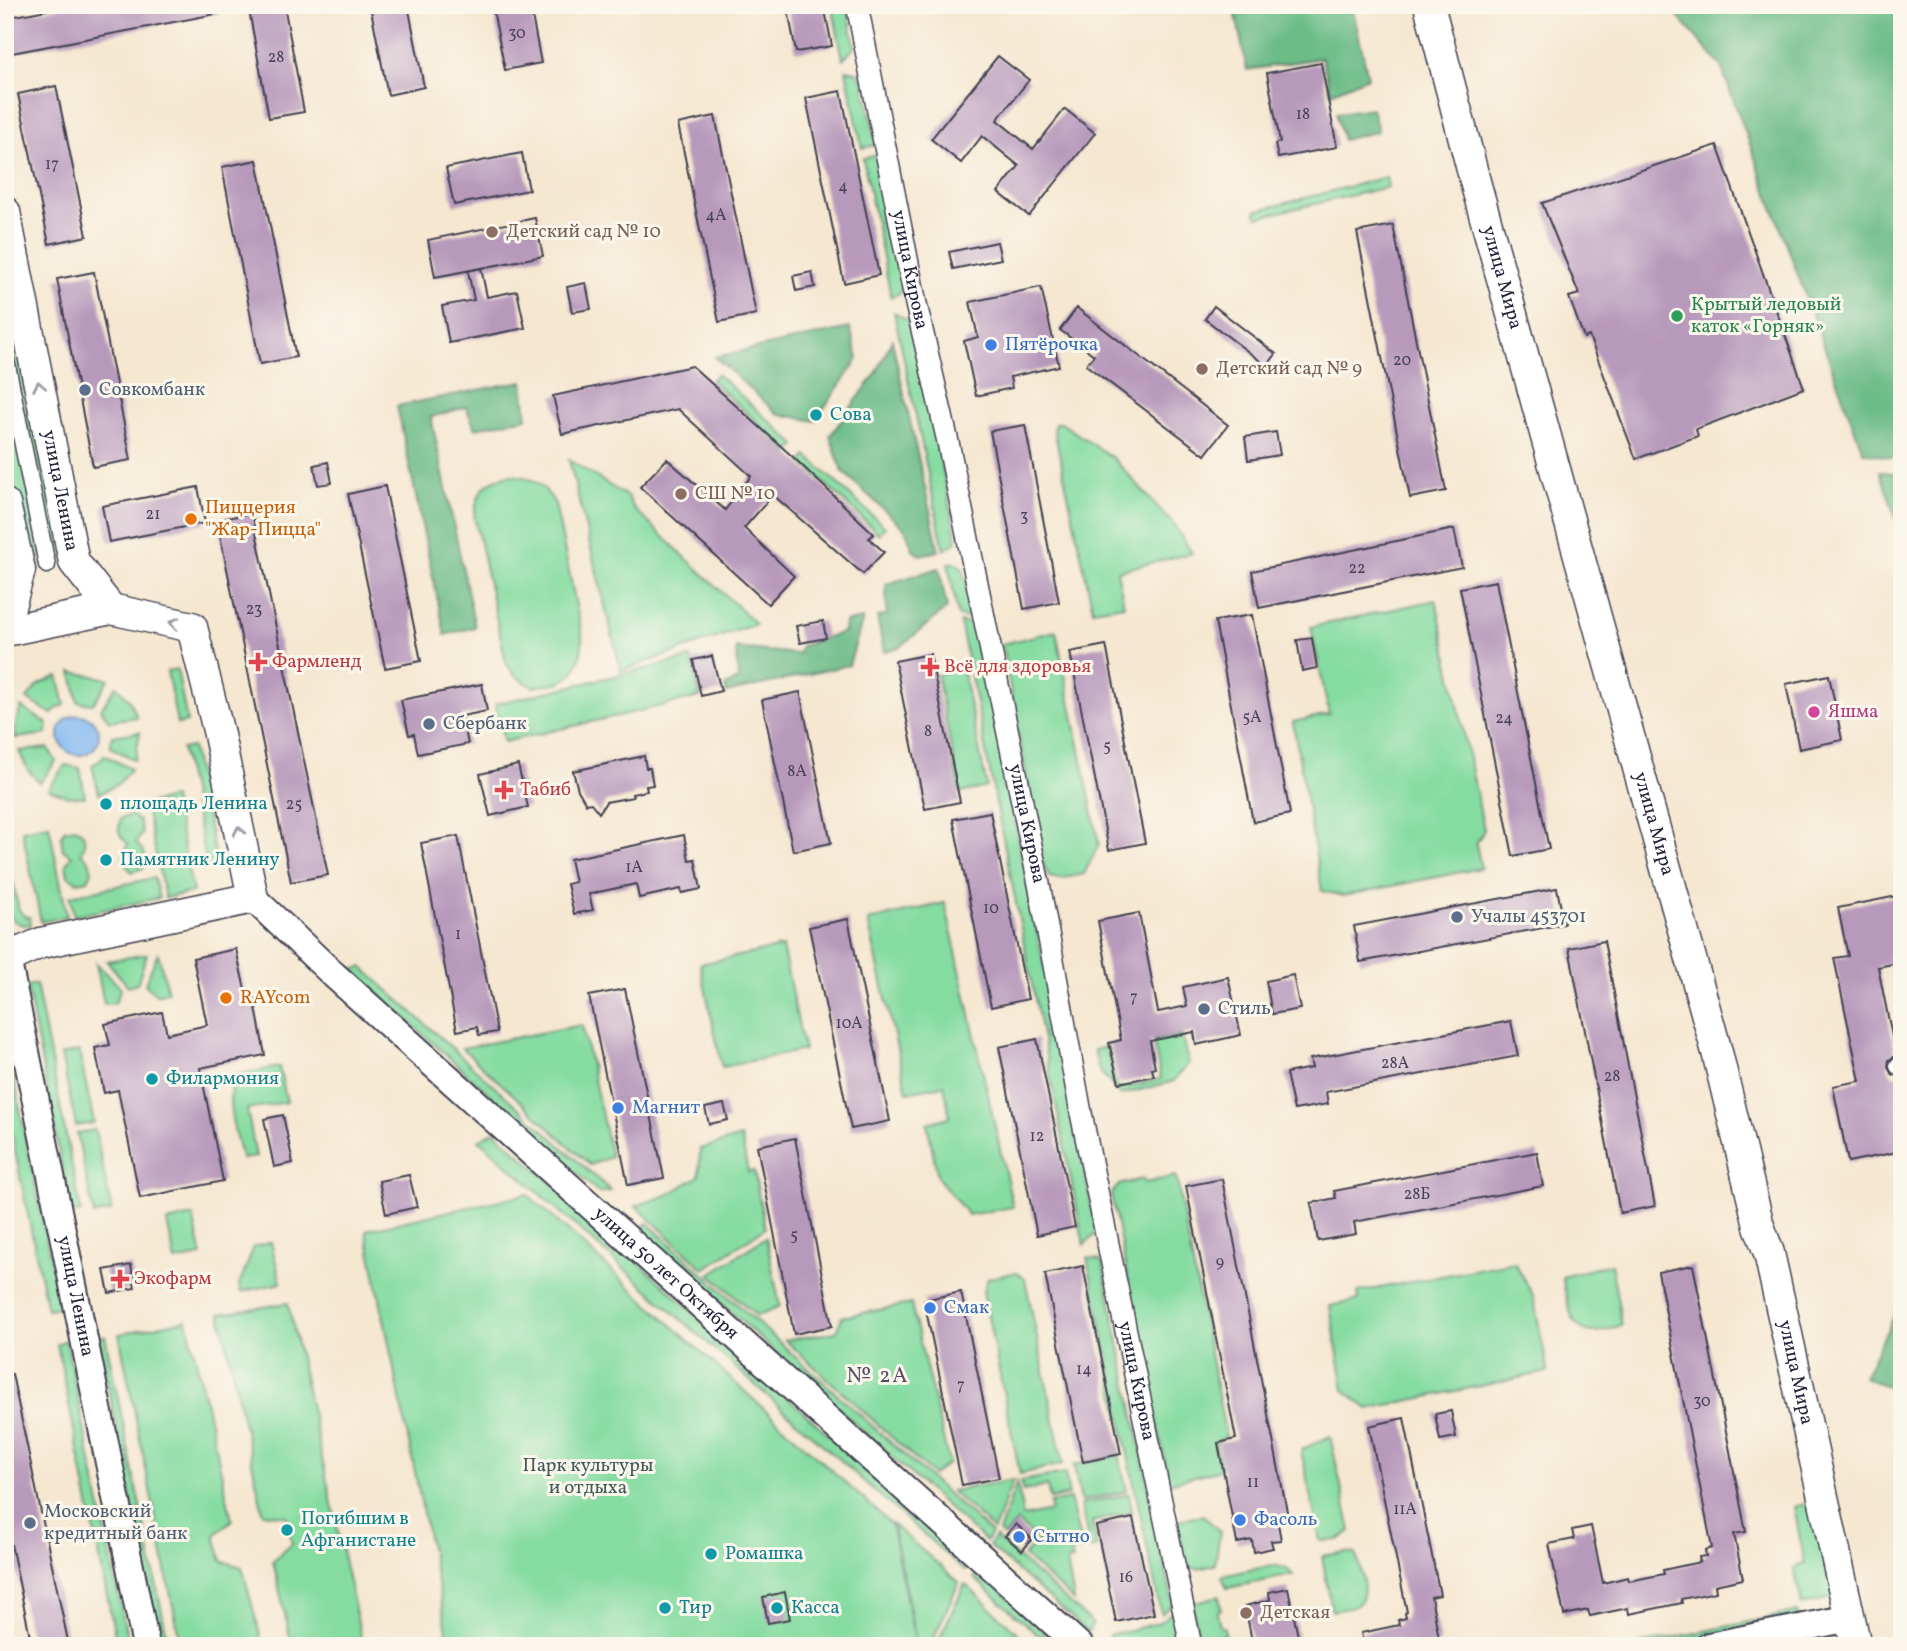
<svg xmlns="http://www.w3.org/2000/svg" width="1907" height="1651" font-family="Vollkorn,serif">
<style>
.green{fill:#85dca1;stroke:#547f6e;stroke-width:2}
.forest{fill:#6cbc87;stroke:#476f61;stroke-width:2}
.water{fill:#84baf3;stroke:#536e97;stroke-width:2}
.building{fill:#b799bc}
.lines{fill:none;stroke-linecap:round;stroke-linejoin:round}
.pedestrian-casing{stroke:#424051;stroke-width:19}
.minor-casing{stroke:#424051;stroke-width:24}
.tertiary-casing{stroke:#424051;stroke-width:30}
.secondary-casing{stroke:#424051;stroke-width:33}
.pedestrian{stroke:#fff;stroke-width:16}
.minor{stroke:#fff;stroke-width:21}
.tertiary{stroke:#fff;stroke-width:26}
.secondary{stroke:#fff;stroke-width:30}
.oneway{stroke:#9c9ca7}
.education-dot{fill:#8d6e63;stroke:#fbf7ec;stroke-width:2.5}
.leisure-dot{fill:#2e9e5b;stroke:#fbf7ec;stroke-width:2.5}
.shop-dot{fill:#3f7fe0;stroke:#fbf7ec;stroke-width:2.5}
.service-dot{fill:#5c6f8a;stroke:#fbf7ec;stroke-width:2.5}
.culture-dot{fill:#0f9aa8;stroke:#fbf7ec;stroke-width:2.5}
.food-dot{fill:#e8710a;stroke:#fbf7ec;stroke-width:2.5}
.health-dot{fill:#e0444e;stroke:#fbf7ec;stroke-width:2.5}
.hotel-dot{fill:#d1479c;stroke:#fbf7ec;stroke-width:2.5}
.labels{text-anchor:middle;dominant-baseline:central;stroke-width:6;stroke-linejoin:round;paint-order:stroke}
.number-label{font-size:16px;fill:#47405b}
.education-label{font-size:19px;fill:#785e54;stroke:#fbf7ec;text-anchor:start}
.street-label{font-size:19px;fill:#22223b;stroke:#fbf7ec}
.leisure-label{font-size:19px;fill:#27864d;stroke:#fbf7ec;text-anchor:start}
.shop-label{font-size:19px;fill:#366cbe;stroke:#fbf7ec;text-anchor:start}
.service-label{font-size:19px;fill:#4e5e75;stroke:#fbf7ec;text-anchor:start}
.culture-label{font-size:19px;fill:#0d838f;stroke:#fbf7ec;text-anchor:start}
.food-label{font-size:19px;fill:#c56008;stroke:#fbf7ec;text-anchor:start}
.health-label{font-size:19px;fill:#be3a42;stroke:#fbf7ec;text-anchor:start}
.hotel-label{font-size:19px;fill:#b23c85;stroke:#fbf7ec;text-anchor:start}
.park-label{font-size:19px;fill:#405a5a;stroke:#fbf7ec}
.neighbourhood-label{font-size:21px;letter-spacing:2px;fill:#564c68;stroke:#fbf7ec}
</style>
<rect width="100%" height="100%" fill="#fbf7ec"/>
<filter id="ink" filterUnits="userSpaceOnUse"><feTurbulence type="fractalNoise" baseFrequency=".0143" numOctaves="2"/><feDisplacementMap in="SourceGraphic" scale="14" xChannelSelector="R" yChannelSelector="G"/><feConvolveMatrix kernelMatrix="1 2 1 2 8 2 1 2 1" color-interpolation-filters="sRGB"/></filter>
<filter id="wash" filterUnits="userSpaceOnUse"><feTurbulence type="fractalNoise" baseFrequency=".00686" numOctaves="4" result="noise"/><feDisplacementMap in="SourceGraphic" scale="28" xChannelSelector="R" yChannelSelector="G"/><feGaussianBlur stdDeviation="1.57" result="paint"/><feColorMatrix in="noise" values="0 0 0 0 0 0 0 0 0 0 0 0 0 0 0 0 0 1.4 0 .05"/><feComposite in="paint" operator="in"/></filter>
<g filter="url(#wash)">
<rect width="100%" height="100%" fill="#f5e7d0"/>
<g class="green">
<path d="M 832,5 L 847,5 L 855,47 L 843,59 Z"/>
<path d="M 846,70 L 857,72 L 864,81 L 876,145 L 862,148 Z"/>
<path d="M 878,155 L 905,283 L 900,293 L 891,297 L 863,158 Z"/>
<path d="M 1386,177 L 1388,187 L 1258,217 L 1255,211 Z"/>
<path d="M 5,253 L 66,552 L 51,555 L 5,330 Z"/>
<path d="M 894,312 L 910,322 L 915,332 L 957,541 L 944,550 Z"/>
<path d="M 717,374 L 796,445 L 790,452 L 711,380 Z"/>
<path d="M 5,375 L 42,557 L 28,560 L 5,447 Z"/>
<path d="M 1055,423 L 1061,423 L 1113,458 L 1174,525 L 1192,553 L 1117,571 L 1124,605 L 1093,610 L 1054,429 Z"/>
<path d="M 807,456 L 885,527 L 879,534 L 802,462 Z"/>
<path d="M 569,460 L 628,497 L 634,509 L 756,624 L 621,671 Z"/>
<path d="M 509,475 C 531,476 544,484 555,504 L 582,634 C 583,650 579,675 561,682 C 552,685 542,685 533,687 L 514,675 L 506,662 L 474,516 C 478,490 483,482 509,475 Z"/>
<path d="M 948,563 L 957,563 L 963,569 L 974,619 L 958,616 Z"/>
<path d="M 1436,600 L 1484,830 L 1476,844 L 1481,868 L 1343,896 L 1322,891 L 1293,722 L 1329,714 L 1311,627 Z"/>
<path d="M 960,622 L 976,625 L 1097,1233 L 1084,1245 Z"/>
<path d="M 1056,631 L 1099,844 L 1084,874 L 1059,879 L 1049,877 L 1042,861 L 1002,644 Z"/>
<path d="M 691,658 L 700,697 L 504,742 L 495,704 Z"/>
<path d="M 962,668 L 987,787 L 960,793 L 937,675 Z"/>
<path d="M 177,669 L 187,722 L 177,724 L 167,671 Z"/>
<path d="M 72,672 L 109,679 L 93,704 L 78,702 Z"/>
<path d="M 58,676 L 65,705 L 57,708 L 52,714 L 27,699 L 38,685 Z"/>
<path d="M 116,686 L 129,699 L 137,717 L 109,721 L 101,709 Z"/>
<path d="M 21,707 L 48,724 L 46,734 L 15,738 L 16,722 Z"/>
<path d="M 140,732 L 135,760 L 110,747 L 112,736 Z"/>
<path d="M 192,747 L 217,864 L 207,866 L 182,749 Z"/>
<path d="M 48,748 L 56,761 L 40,783 L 28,770 L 19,751 Z"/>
<path d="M 104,755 L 131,769 L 118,784 L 99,794 L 92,765 L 99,761 Z"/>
<path d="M 65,765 L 80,768 L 85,797 L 67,796 L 48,789 Z"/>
<path d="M 173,798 L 193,892 L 165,898 L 145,804 Z"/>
<path d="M 131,815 L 139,821 L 142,833 L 136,843 C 145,851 148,857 143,868 L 132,872 C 122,863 122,856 128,844 C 118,835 117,830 121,818 Z"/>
<path d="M 49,825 L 67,916 L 41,922 L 22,830 Z"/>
<path d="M 76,828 L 83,833 L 85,844 L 81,853 L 89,860 L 92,871 L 88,880 L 77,882 L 68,876 L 66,864 L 72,856 L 63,850 L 61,837 L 64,830 Z"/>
<path d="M 5,844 L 19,910 L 24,916 L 30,917 L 31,925 C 24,925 16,925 11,917 C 2,902 5,862 5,844 Z"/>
<path d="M 154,878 L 159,898 L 74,916 L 70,896 Z"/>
<path d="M 945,903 L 1013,1207 L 968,1215 L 938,1178 L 927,1123 L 950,1117 L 944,1085 L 907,1092 L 868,921 Z"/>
<path d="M 782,947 L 804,1050 L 722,1067 L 700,964 Z"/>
<path d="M 158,953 L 168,992 L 156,995 L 145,984 Z"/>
<path d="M 147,954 L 137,984 L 128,986 L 107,961 Z"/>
<path d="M 96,963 L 121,988 L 115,1003 L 104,1004 Z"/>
<path d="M 362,967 L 611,1191 L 599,1193 L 352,970 Z"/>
<path d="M 36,984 L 81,1212 L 71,1214 L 27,986 Z"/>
<path d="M 582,1025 L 611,1157 L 590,1165 L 462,1048 Z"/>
<path d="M 5,1034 L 60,1307 L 47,1309 L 5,1101 Z"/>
<path d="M 1182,1036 L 1189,1063 L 1174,1081 L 1120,1095 L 1099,1070 L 1094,1050 L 1107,1047 L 1116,1085 L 1122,1088 L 1161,1079 L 1153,1041 Z"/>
<path d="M 79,1051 L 94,1123 L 76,1126 L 61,1055 Z"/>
<path d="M 279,1067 L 287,1102 L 247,1109 L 256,1157 L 242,1159 C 236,1134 221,1098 238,1075 Z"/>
<path d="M 95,1130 L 112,1211 L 94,1215 L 77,1133 Z"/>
<path d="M 494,1131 L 970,1563 L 965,1571 L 479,1140 Z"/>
<path d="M 741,1137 L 748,1172 L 754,1171 L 765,1228 L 704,1269 L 636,1206 L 667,1195 L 699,1176 L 700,1149 Z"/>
<path d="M 1176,1176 L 1226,1437 L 1215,1443 L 1221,1469 L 1169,1483 L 1111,1194 L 1119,1185 L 1143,1179 L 1145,1183 Z"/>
<path d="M 527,1194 L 891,1524 L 916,1646 L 450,1646 L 366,1230 Z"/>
<path d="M 193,1216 L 202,1256 L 175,1261 L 167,1222 Z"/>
<path d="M 647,1223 L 991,1533 L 986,1542 L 640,1230 Z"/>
<path d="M 766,1237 L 780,1306 L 757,1316 L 710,1274 Z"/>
<path d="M 271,1242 L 281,1283 L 241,1292 L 239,1285 L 254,1247 Z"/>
<path d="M 1087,1258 L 1099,1260 L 1103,1265 L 1173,1604 L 1161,1614 Z"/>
<path d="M 1514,1262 L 1533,1295 L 1548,1372 L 1368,1409 L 1344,1390 L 1330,1306 L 1359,1300 L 1358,1292 Z"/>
<path d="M 1611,1264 L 1622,1325 C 1614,1327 1603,1332 1594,1332 C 1568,1332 1567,1296 1562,1277 Z"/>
<path d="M 1017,1272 L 1025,1279 L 1063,1464 L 1020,1474 L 983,1292 L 988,1278 Z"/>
<path d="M 288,1303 L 363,1646 L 292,1646 L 273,1561 L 292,1544 L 287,1516 L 263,1513 L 220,1314 Z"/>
<path d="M 911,1304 L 949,1463 L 933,1475 L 785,1340 L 836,1332 L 842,1317 Z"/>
<path d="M 187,1320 L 232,1520 L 215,1535 L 222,1561 L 242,1567 L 263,1646 L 181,1646 L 119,1334 Z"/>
<path d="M 105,1336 L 169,1646 L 161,1646 L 98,1337 Z"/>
<path d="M 66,1340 L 129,1646 L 117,1646 L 57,1344 Z"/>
<path d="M 1330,1436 L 1351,1531 L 1339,1540 L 1320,1541 L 1301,1450 Z"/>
<path d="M 1119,1455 L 1127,1491 L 1081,1501 L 1074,1465 Z"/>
<path d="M 1065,1473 L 1069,1495 L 1050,1499 L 1047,1486 L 1023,1491 L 1021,1481 Z"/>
<path d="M 1013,1480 L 994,1530 L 951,1491 Z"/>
<path d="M 1017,1482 L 1023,1517 L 1051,1511 L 1050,1503 L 1070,1499 L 1082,1550 L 1071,1552 L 1073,1560 L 1067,1561 L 1074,1601 L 1024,1556 L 1038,1540 L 1017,1522 L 1004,1537 L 999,1532 Z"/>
<path d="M 1129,1494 L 1132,1512 L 1092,1522 L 1097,1547 L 1090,1549 L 1081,1504 Z"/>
<path d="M 1813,1500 L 1836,1597 L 1802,1605 L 1794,1568 L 1805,1564 L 1794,1507 Z"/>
<path d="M 1203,1515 L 1220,1532 L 1215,1565 L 1198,1569 L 1185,1566 L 1177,1521 Z"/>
<path d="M 893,1525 L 959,1582 L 930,1646 L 917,1646 Z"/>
<path d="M 995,1537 L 1093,1624 L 1088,1632 L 989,1546 Z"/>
<path d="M 1345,1552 L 1356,1554 C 1359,1568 1373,1598 1354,1606 C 1348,1609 1339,1609 1332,1611 L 1322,1556 Z"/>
<path d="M 1273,1565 L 1287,1569 L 1293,1575 L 1227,1588 L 1222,1576 Z"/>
<path d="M 979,1571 L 1047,1634 L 1038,1635 L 974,1578 Z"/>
<path d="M 965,1584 L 1026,1641 L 994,1646 L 936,1646 Z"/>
<path d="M 1219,1596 L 1221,1609 L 1217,1612 L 1220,1627 L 1224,1627 L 1225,1634 L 1199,1640 L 1192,1603 Z"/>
<path d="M 1174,1611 L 1182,1646 L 1111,1646 L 1109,1635 L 1158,1623 Z"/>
<path d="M 1797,1612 L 1798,1618 L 1661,1646 L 1633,1646 Z"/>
</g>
<g class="forest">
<path d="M 1234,5 L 1250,9 L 1269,5 L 1352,5 L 1368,77 L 1331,93 L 1322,58 L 1247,70 Z"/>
<path d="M 1668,5 L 1902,5 L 1902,460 L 1863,452 L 1721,66 Z"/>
<path d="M 1372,108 L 1378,131 L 1343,140 L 1336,113 Z"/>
<path d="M 850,328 L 858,359 L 815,421 L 778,414 L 715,357 Z"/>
<path d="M 892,340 L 939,551 L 920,555 L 914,551 L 905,529 L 842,471 L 830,436 L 877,372 Z"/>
<path d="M 523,381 L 527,418 L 475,428 L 466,407 L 431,417 L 475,627 L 445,635 L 397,406 Z"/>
<path d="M 1880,471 L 1902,475 L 1902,536 Z"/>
<path d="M 939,568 L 947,608 L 900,647 L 884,652 L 877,617 L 887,615 L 886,584 Z"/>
<path d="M 863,619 L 849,665 L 726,693 L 725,686 L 738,680 L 736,648 L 798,654 L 801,646 L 844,632 L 845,622 Z"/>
<path d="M 1902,1300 L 1902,1392 L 1864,1377 Z"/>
</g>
<circle class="water" cx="79" cy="735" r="20"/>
<g id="blocks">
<g class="building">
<path d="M 72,5 L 220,5 L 221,13 L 12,53 L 5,18 Z"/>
<path d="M 248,5 L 284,5 L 304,112 L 269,118 Z"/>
<path d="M 370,5 L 408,5 L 424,87 L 388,95 Z"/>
<path d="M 492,5 L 530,5 L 541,63 L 505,70 Z"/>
<path d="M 787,5 L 824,5 L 832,46 L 796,52 Z"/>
<path d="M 998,56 L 1029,80 L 997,120 L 1033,149 L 1065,109 L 1095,133 L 1029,216 L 998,192 L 1019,166 L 982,136 L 961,163 L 931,139 Z"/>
<path d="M 1321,63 L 1337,147 L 1278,158 L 1275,144 L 1280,142 L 1267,73 Z"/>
<path d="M 56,86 L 87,236 L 49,244 L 18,94 Z"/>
<path d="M 841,91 L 879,275 L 844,283 L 806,98 Z"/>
<path d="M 715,116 L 756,314 L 719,322 L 678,124 Z"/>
<path d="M 1717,145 L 1804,388 L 1696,429 L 1698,436 L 1636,459 L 1589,336 L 1584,338 L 1569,297 L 1579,294 L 1542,203 Z"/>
<path d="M 522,153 L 529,190 L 454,205 L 446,168 Z"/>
<path d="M 257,160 L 296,357 L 260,364 L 222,167 Z"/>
<path d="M 535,218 L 543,256 L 435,277 L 428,240 Z"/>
<path d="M 1393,225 L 1446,491 L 1410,498 L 1357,232 Z"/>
<path d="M 997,242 L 1001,259 L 953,269 L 949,252 Z"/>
<path d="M 481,268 L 487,297 L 517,291 L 525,328 L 449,343 L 442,306 L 474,300 L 468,271 Z"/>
<path d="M 94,272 L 131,460 L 93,467 L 57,279 Z"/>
<path d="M 812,272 L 815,287 L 796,291 L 793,276 Z"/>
<path d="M 586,283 L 591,309 L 572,312 L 567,287 Z"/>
<path d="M 1041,287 L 1059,366 L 1010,377 L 1012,388 L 976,396 L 964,341 L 978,337 L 970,302 Z"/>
<path d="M 1214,306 L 1276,354 L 1267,366 L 1205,319 Z"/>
<path d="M 1077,308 L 1228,425 L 1205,455 L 1086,365 L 1094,355 L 1060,330 Z"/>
<path d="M 692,366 L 793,457 L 874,534 L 869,538 L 884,552 L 863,574 L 773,495 L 744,528 L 794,576 L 768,604 L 640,487 L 667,459 L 725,510 L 751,476 L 678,409 L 562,434 L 553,396 Z"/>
<path d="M 1025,425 L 1059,602 L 1024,609 L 990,431 Z"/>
<path d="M 1276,432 L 1280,455 L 1248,460 L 1245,437 Z"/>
<path d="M 328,462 L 332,483 L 318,485 L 314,465 Z"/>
<path d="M 385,486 L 421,661 L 385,668 L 348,494 Z"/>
<path d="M 198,487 L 205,523 L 109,542 L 102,506 Z"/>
<path d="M 252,513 L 328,875 L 291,882 L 217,520 Z"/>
<path d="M 1454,529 L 1462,567 L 1259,608 L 1252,571 Z"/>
<path d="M 1496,581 L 1549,849 L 1513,856 L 1460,588 Z"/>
<path d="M 1252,615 L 1290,814 L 1253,822 L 1215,621 Z"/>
<path d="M 823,621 L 826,638 L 800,643 L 796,626 Z"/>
<path d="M 1312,638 L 1317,668 L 1302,671 L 1297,640 Z"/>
<path d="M 1106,645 L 1145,843 L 1109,850 L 1070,652 Z"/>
<path d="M 930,654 L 960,802 L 925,809 L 895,661 Z"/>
<path d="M 712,656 L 721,691 L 701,696 L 693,660 Z"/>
<path d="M 1829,675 L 1842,740 L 1799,749 L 1786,684 Z"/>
<path d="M 482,684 L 487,711 L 462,716 L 468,744 L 418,754 L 414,734 L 409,735 L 401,700 Z"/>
<path d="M 800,692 L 831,843 L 793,851 L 762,700 Z"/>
<path d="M 644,756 L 646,768 L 650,768 L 653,785 L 646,786 L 647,791 L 632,794 L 633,797 L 606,802 L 599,813 L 591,803 L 586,804 L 578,790 L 573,771 Z"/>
<path d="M 518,765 L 528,807 L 490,816 L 480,774 Z"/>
<path d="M 990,812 L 1028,999 L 991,1007 L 953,819 Z"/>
<path d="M 684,835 L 689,860 L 695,859 L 701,889 L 682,893 L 681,889 L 639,898 L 636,884 L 589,894 L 593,910 L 574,914 L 567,884 L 575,882 L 570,859 Z"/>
<path d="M 458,836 L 497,1032 L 479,1035 L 477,1027 L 457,1031 L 421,843 Z"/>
<path d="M 1557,888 L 1564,924 L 1360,962 L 1354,926 Z"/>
<path d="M 1902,895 L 1902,962 L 1878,967 L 1896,1056 L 1889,1060 L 1888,1067 L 1892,1075 L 1900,1076 L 1902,1083 L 1902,1151 L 1848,1162 L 1833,1086 L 1860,1081 L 1834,958 L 1848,956 L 1838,908 Z"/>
<path d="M 1139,913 L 1158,1012 L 1187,1006 L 1183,987 L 1228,977 L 1241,1035 L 1196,1045 L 1194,1032 L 1150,1041 L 1155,1068 L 1152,1069 L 1154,1076 L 1119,1083 L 1109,1043 L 1121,1040 L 1098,921 Z"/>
<path d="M 848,919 L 890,1121 L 851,1129 L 809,927 Z"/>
<path d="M 1604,941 L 1655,1206 L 1620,1213 L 1569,948 Z"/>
<path d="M 236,949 L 247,999 L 254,997 L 265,1055 L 200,1068 L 223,1181 L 140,1198 L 118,1090 L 104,1093 L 95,1048 L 110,1045 L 105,1024 L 162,1012 L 167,1034 L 207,1025 L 193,958 Z"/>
<path d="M 1293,975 L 1300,1009 L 1272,1014 L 1266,981 Z"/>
<path d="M 625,989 L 664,1178 L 628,1185 L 589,996 Z"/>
<path d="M 1511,1021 L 1518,1056 L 1326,1092 L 1328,1104 L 1294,1110 L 1286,1073 L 1312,1068 L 1310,1059 Z"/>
<path d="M 1037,1039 L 1075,1227 L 1037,1235 L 999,1047 Z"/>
<path d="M 724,1104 L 728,1120 L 709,1124 L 705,1108 Z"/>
<path d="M 283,1115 L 293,1163 L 274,1167 L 264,1119 Z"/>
<path d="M 795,1138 L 832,1326 L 794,1334 L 757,1146 Z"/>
<path d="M 1537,1152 L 1543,1186 L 1354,1222 L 1356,1234 L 1318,1241 L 1311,1203 L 1336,1198 L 1334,1191 Z"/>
<path d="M 409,1175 L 417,1207 L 386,1214 L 379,1181 Z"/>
<path d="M 1222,1179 L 1289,1522 L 1278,1524 L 1281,1540 L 1271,1541 L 1273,1548 L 1254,1552 L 1252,1540 L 1237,1543 L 1218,1443 L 1236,1439 L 1186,1186 Z"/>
<path d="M 131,1265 L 135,1288 L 109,1293 L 104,1270 Z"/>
<path d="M 1693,1265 L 1746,1532 L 1734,1534 L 1743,1579 L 1715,1585 L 1716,1592 L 1681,1599 L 1682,1603 L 1629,1614 L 1628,1608 L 1590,1616 L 1588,1610 L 1564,1615 L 1549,1544 L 1574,1539 L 1572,1530 L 1591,1526 L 1603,1583 L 1628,1577 L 1629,1581 L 1664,1574 L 1663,1570 L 1700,1562 L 1699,1557 L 1706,1556 L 1705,1550 L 1712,1548 L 1658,1272 Z"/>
<path d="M 1083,1266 L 1121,1454 L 1083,1462 L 1045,1274 Z"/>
<path d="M 961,1292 L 999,1478 L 962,1485 L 924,1300 Z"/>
<path d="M 12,1374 L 69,1646 L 32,1646 L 5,1515 L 5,1375 Z"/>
<path d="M 1451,1411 L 1456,1437 L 1440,1440 L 1435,1414 Z"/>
<path d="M 1404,1418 L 1440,1595 L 1431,1597 L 1440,1643 L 1426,1646 L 1364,1646 L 1361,1633 L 1399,1625 L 1398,1620 L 1406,1618 L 1405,1613 L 1407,1612 L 1369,1426 Z"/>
<path d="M 1133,1518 L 1154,1614 L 1116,1622 L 1096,1526 Z"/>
<path d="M 1016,1524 L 1032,1539 L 1022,1551 L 1005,1536 Z"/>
<path d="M 1288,1588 L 1300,1646 L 1253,1646 L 1245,1606 L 1270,1600 L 1269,1592 Z"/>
<path d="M 785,1592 L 790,1619 L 768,1623 L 763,1597 Z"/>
</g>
</g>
</g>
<g filter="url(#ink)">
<use href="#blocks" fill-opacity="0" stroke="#424051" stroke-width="2"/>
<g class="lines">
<defs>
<g id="pedestrian">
<path d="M 5,355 L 47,565"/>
<path d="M 1898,1066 L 1902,1066"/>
</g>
<g id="minor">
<path id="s1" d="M 857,5 L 916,304 L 948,442 L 1040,889 L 1081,1113 L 1191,1646"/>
</g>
<g id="tertiary">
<path id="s2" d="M 253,898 L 334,975 L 1080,1646"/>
<path id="s3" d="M 7,958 L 146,1646"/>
<path d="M 1709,1646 L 1850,1618"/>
</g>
<g id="secondary">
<path id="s4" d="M 1429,5 L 1476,185 L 1717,1052 L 1759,1226 L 1769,1253 L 1856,1646"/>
<path id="s5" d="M 5,212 L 74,562 L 111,609 L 192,627 L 218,730 L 253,898 L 41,943 L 7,958 L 5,947"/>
<path d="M 5,504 L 20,570 L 5,625"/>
<path d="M 5,631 L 111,609"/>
</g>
</defs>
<use href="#pedestrian" class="pedestrian-casing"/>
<use href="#minor" class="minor-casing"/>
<use href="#tertiary" class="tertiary-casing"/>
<use href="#secondary" class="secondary-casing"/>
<use href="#pedestrian" class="pedestrian"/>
<use href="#minor" class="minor"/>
<use href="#tertiary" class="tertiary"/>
<use href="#secondary" class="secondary"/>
</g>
<defs><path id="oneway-chevron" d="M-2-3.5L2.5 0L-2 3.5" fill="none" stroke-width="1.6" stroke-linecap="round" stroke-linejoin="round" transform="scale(1.75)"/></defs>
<g class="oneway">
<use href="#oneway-chevron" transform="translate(39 386) rotate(-101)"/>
<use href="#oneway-chevron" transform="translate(174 623) rotate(-167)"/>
<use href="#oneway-chevron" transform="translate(239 831) rotate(-102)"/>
</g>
</g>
<g class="education-dot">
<circle cx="492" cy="232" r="7"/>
<circle cx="1202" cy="369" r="7"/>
<circle cx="681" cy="494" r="7"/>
<circle cx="1246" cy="1613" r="7"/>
</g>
<circle class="leisure-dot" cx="1677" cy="316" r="7"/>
<g class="shop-dot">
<circle cx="991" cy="345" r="7"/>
<circle cx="618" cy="1108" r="7"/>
<circle cx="930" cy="1308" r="7"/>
<circle cx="1240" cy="1520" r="7"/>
<circle cx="1019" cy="1537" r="7"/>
</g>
<g class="service-dot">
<circle cx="85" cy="390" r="7"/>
<circle cx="429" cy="724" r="7"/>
<circle cx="1457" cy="917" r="7"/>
<circle cx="1204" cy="1009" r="7"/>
<circle cx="30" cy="1523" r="7"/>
</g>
<g class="culture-dot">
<circle cx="816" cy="415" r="7"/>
<circle cx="106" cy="804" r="7"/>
<circle cx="106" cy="860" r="7"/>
<circle cx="152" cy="1079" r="7"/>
<circle cx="287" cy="1530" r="7"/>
<circle cx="711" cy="1554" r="7"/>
<circle cx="665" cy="1608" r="7"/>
<circle cx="777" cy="1608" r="7"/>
</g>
<g class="food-dot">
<circle cx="191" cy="519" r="7"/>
<circle cx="226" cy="998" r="7"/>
</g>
<g class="health-dot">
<path d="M254.5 651.5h7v7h7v7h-7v7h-7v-7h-7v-7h7z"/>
<path d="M926.5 656.5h7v7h7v7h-7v7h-7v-7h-7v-7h7z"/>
<path d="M500.5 779.5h7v7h7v7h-7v7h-7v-7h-7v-7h7z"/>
<path d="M116.5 1268.5h7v7h7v7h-7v7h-7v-7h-7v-7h7z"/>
</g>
<circle class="hotel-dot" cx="1814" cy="712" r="7"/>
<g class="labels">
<g class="number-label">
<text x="517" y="34">30</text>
<text x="276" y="58">28</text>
<text x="1303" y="115">18</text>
<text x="52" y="165">17</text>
<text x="843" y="187">4</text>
<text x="716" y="216">4А</text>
<text x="1402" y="361">20</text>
<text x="153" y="515">21</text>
<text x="1024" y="517">3</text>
<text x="1357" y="569">22</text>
<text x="254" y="610">23</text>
<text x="1252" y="718">5А</text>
<text x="1504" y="719">24</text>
<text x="928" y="732">8</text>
<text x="1107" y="747">5</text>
<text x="797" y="772">8А</text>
<text x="294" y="805">25</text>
<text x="634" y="868">1А</text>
<text x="991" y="909">10</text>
<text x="458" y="935">1</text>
<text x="1134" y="998">7</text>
<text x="849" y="1024">10А</text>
<text x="1395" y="1064">28А</text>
<text x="1612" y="1077">28</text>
<text x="1037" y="1137">12</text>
<text x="1417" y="1195">28Б</text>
<text x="794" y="1236">5</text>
<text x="1220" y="1263">9</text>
<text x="1084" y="1370">14</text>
<text x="961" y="1386">7</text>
<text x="1702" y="1402">30</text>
<text x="1253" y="1483">11</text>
<text x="1405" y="1510">11А</text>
<text x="1126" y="1578">16</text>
</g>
<g class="education-label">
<text x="506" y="232">Детский сад № 10</text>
<text x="1216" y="369">Детский сад № 9</text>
<text x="695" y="494">СШ № 10</text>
<text x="1260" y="1613">Детская</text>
</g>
<g class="street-label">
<text stroke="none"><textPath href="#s1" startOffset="270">улица Кирова</textPath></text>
<text stroke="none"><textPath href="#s4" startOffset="282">улица Мира</textPath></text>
<text stroke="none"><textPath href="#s5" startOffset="284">улица Ленина</textPath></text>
<text stroke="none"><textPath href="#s4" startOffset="849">улица Мира</textPath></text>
<text stroke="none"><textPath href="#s1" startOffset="836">улица Кирова</textPath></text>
<text stroke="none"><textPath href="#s2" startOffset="558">улица 50 лет Октября</textPath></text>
<text stroke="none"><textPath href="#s3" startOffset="345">улица Ленина</textPath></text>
<text stroke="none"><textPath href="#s4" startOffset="1416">улица Мира</textPath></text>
<text stroke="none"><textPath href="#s1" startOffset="1404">улица Кирова</textPath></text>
</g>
<g class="leisure-label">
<text x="1691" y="305">Крытый ледовый<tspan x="1691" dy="22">каток «Горняк»</tspan></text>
</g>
<g class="shop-label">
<text x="1005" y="345">Пятёрочка</text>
<text x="632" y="1108">Магнит</text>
<text x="944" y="1308">Смак</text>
<text x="1254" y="1520">Фасоль</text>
<text x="1033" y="1537">Сытно</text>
</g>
<g class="service-label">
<text x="99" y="390">Совкомбанк</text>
<text x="443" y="724">Сбербанк</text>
<text x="1471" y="917">Учалы 453701</text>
<text x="1218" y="1009">Стиль</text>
<text x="44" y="1512">Московский<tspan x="44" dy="22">кредитный банк</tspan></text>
</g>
<g class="culture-label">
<text x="830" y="415">Сова</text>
<text x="120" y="804">площадь Ленина</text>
<text x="120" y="860">Памятник Ленину</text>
<text x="166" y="1079">Филармония</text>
<text x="301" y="1519">Погибшим в<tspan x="301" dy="22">Афганистане</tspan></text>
<text x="725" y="1554">Ромашка</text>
<text x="679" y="1608">Тир</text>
<text x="791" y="1608">Касса</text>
</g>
<g class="food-label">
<text x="205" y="508">Пиццерия<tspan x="205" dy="22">"Жар-Пицца"</tspan></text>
<text x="240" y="998">RAYcom</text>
</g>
<g class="health-label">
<text x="272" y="662">Фармленд</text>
<text x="944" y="667">Всё для здоровья</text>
<text x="520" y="790">Табиб</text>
<text x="134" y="1279">Экофарм</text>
</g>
<g class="hotel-label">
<text x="1828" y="712">Яшма</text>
</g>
<g class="park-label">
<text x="588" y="1466">Парк культуры<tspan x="588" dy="22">и отдыха</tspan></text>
</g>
<g class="neighbourhood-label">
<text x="878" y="1376">№ 2А</text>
</g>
</g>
<rect width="1907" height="1651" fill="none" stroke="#fbf7ec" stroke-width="28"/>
</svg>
